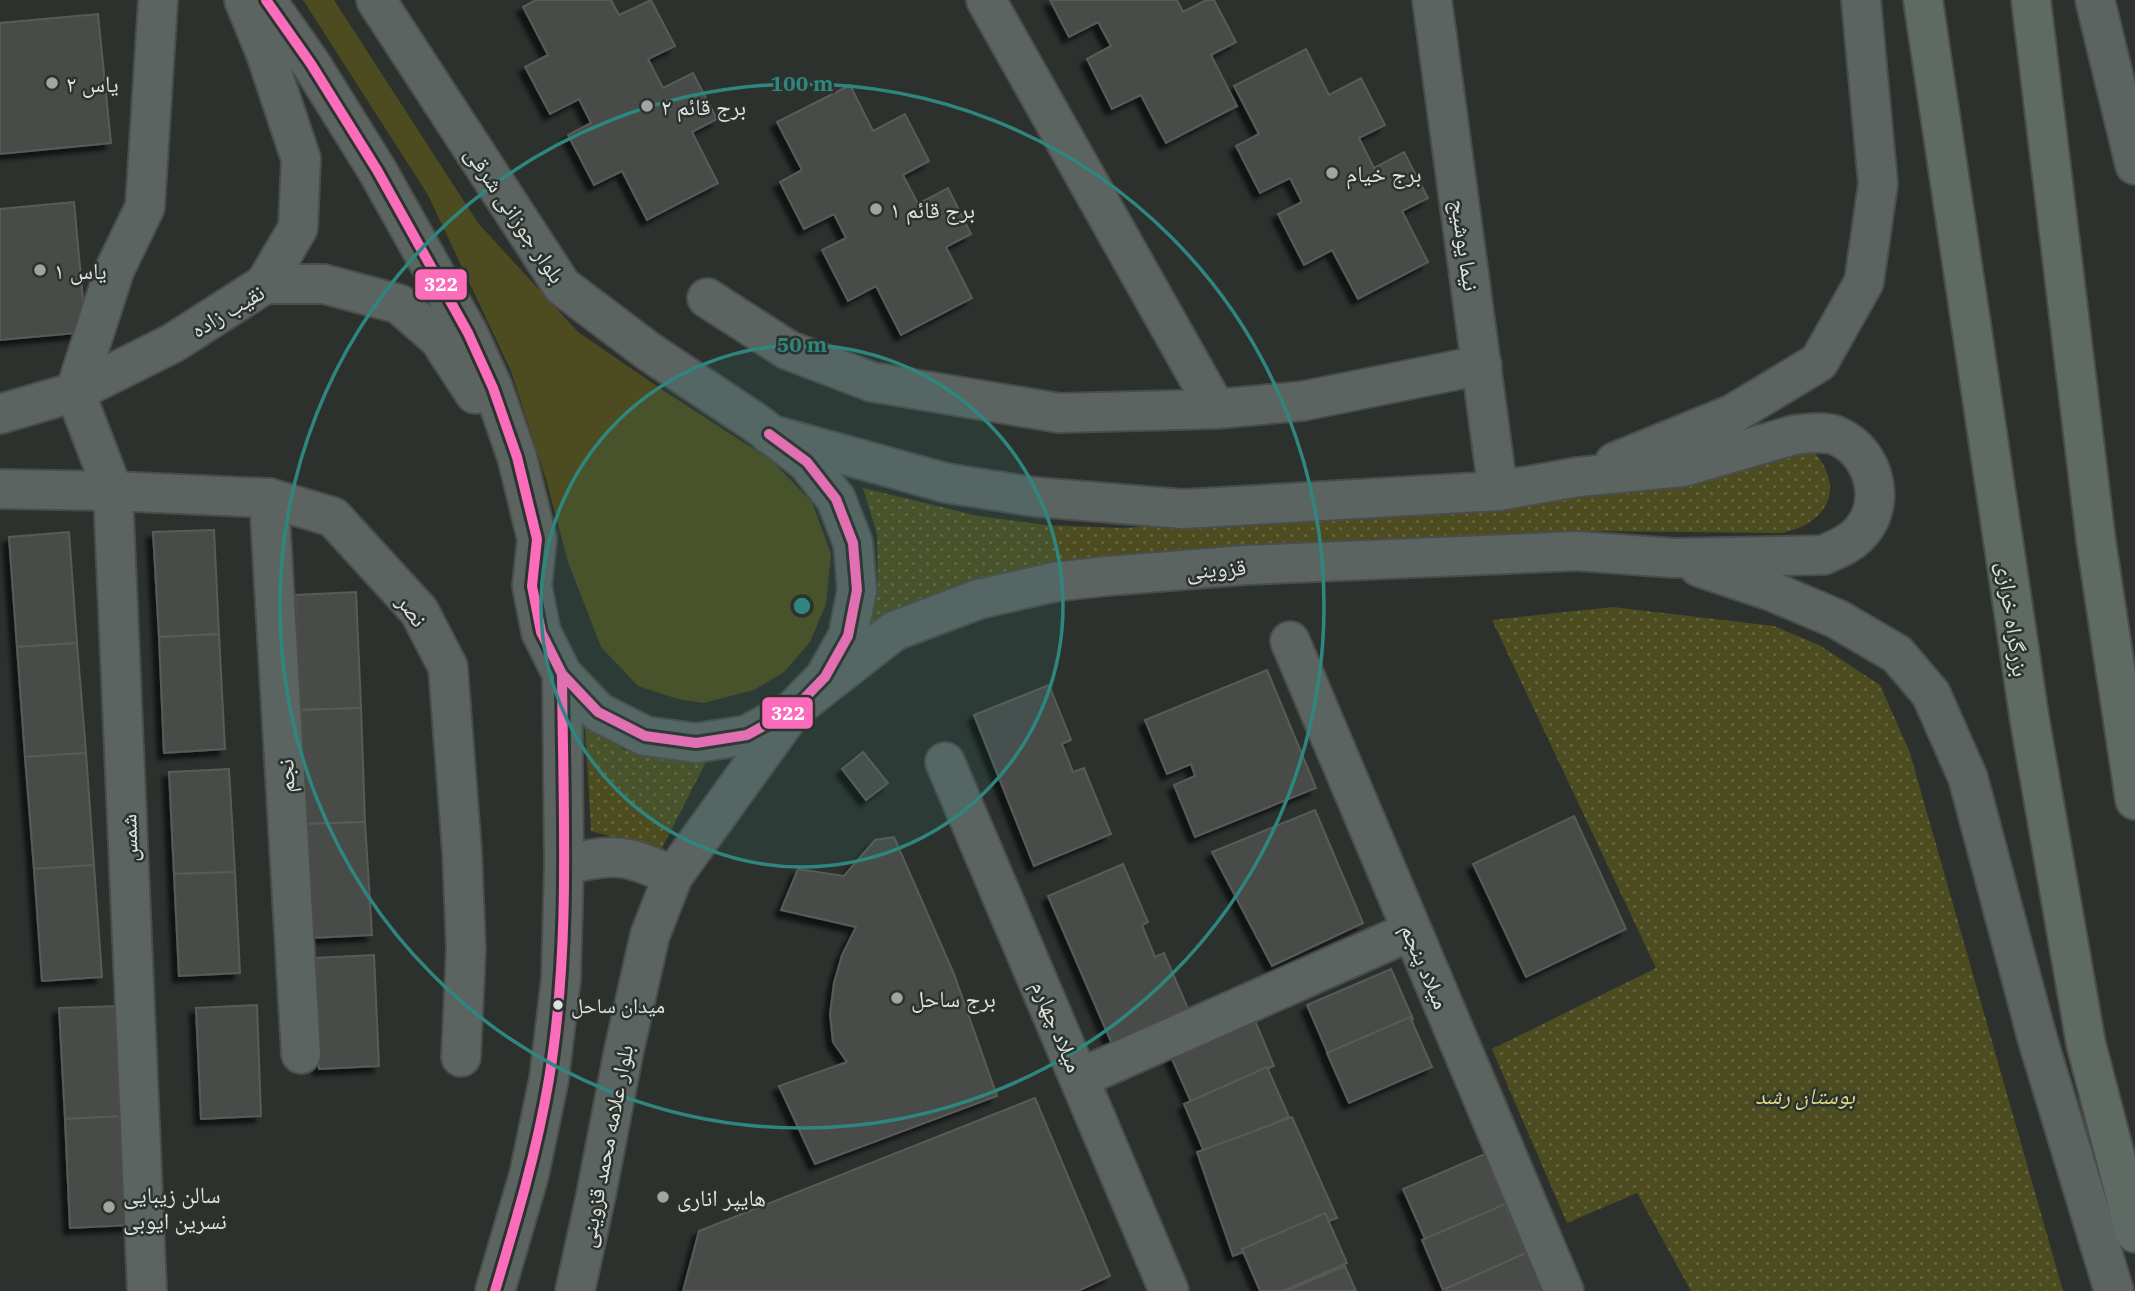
<svg xmlns="http://www.w3.org/2000/svg" width="2135" height="1291" font-family="'IBM Plex Serif','Noto Naskh Arabic',serif">
<style>
.green{fill:#4c4c20}
.park{fill:url(#park-dots)}
.building{fill:#494c49;stroke:#585b58;stroke-width:2;filter:url(#shadow)}
.lines{fill:none;stroke-linecap:round;stroke-linejoin:round}
.minor-casing{stroke:#4a4d4a;stroke-width:42}
.highway-casing{stroke:#4a4d4a;stroke-width:42}
.minor{stroke:#5b6461;stroke-width:38}
.highway{stroke:#5f6a65;stroke-width:38}
.bus-1-casing{stroke:#2c322d;stroke-width:16}
.bus-1{stroke:#fb6dba;stroke-width:10}
.ring{fill:none;stroke:#2e867f;stroke-width:3.5}
.poi-dot{fill:#a1a5a1;stroke:#2c322d;stroke-width:2.5}
.bus-dot{fill:#dfe3df;stroke:#2c322d;stroke-width:2.5}
.labels{text-anchor:middle;dominant-baseline:central;stroke-width:5;stroke-linejoin:round;paint-order:stroke}
.bus-label{font-size:21px;fill:#dfe3df;stroke:#2c322d;text-anchor:start}
.poi-label{font-size:23px;fill:#dfe3df;stroke:#2c322d;text-anchor:start}
.street-label{font-size:23px;fill:#dfe3df;stroke:#2c322d}
.park-label{font-size:23px;font-style:italic;fill:#dddc85;stroke:#2c322d}
.centre{fill:#2e867f;stroke:#2c322d;stroke-width:3.5}
.ring-label{font-size:21px;text-anchor:middle;font-weight:bold;fill:#2e867f;stroke:#2c322d;stroke-width:5;stroke-linejoin:round;paint-order:stroke}
.line-badge{stroke:#2c322d;stroke-width:2.5}
.badge-label{font-size:19px;text-anchor:middle;font-weight:bold;fill:#fff}
</style>
<defs>
<pattern id="park-dots" width="8" height="8" patternUnits="userSpaceOnUse" patternTransform="scale(1.75)"><rect width="8" height="8" fill="#4c4c20"/><path d="M2 2h.1M6 6h.1" fill="none" stroke="#656640" stroke-width="1.8" stroke-linecap="round"/></pattern>
<filter id="shadow"><feDropShadow dx="-6" dy="6" stdDeviation="2" flood-color="#0009"/></filter>
</defs>
<rect width="100%" height="100%" fill="#2d312e"/>
<path class="green" d="M 303,0 L 334,0 L 478,223 L 578,332 L 664,391 L 772,461 L 812,502 L 831,554 L 826,604 L 810,642 L 784,672 L 754,690 L 703,703 L 678,699 L 638,686 L 601,647 L 568,562 L 546,479 L 511,371 L 428,195 Z"/>
<g class="park">
<path d="M 1807,445 C 1834,469 1842,504 1805,525 C 1799,529 1790,530 1784,533 L 1594,531 L 1079,561 L 1033,566 L 871,625 L 878,587 L 877,534 L 863,488 L 978,516 L 1046,525 L 1123,528 L 1540,503 L 1640,478 Z"/>
<path d="M 1613,607 L 1774,626 L 1819,645 L 1880,685 L 1910,753 L 2063,1291 L 1691,1291 L 1637,1193 L 1567,1223 L 1492,1049 L 1656,968 L 1492,620 Z"/>
<path d="M 585,723 L 624,750 L 673,761 L 709,756 L 661,850 L 591,831 Z"/>
</g>
<g class="building">
<path d="M 536,0 L 611,0 L 619,15 L 651,0 L 675,46 L 648,59 L 663,88 L 693,73 L 717,119 L 692,132 L 718,183 L 647,220 L 622,171 L 594,185 L 568,135 L 591,123 L 579,99 L 550,114 L 525,67 L 548,55 L 523,7 Z"/>
<path d="M 1050,0 L 1177,0 L 1183,12 L 1206,0 L 1214,0 L 1236,42 L 1211,55 L 1237,106 L 1166,143 L 1141,95 L 1112,109 L 1087,59 L 1111,46 L 1098,22 L 1069,37 Z"/>
<path d="M 98,14 L 111,143 L 0,154 L 0,23 Z"/>
<path d="M 1306,49 L 1329,95 L 1361,78 L 1385,125 L 1359,138 L 1374,168 L 1404,152 L 1428,198 L 1402,211 L 1428,262 L 1358,299 L 1332,250 L 1304,265 L 1278,214 L 1302,202 L 1290,178 L 1260,193 L 1236,146 L 1259,134 L 1234,86 Z"/>
<path d="M 850,85 L 873,131 L 905,114 L 929,161 L 903,175 L 918,204 L 948,188 L 971,234 L 946,247 L 972,298 L 901,335 L 876,286 L 848,301 L 822,250 L 846,238 L 834,214 L 804,229 L 780,182 L 802,170 L 777,122 Z"/>
<path d="M 74,202 L 86,332 L 0,340 L 0,209 Z"/>
<path d="M 214,530 L 219,634 L 159,637 L 153,532 Z"/>
<path d="M 69,532 L 77,643 L 17,647 L 9,537 Z"/>
<path d="M 356,592 L 361,708 L 300,710 L 295,595 Z"/>
<path d="M 219,634 L 225,749 L 164,753 L 159,637 Z"/>
<path d="M 77,643 L 86,753 L 25,757 L 17,647 Z"/>
<path d="M 1267,670 L 1316,788 L 1195,837 L 1174,785 L 1195,776 L 1191,764 L 1167,774 L 1145,720 Z"/>
<path d="M 1049,685 L 1071,740 L 1062,744 L 1073,772 L 1084,768 L 1111,834 L 1034,866 L 974,715 Z"/>
<path d="M 361,708 L 365,822 L 305,824 L 300,710 Z"/>
<path d="M 863,752 L 888,783 L 866,800 L 842,769 Z"/>
<path d="M 86,753 L 94,865 L 34,869 L 25,757 Z"/>
<path d="M 229,769 L 235,872 L 174,874 L 169,772 Z"/>
<path d="M 1315,810 L 1363,923 L 1272,966 L 1212,852 Z"/>
<path d="M 1574,816 L 1626,929 L 1526,977 L 1473,864 Z"/>
<path d="M 365,822 L 372,935 L 311,938 L 305,824 Z"/>
<path d="M 894,837 L 954,974 L 997,1096 L 815,1164 L 779,1086 L 847,1062 L 833,1042 L 830,1014 L 834,983 L 842,955 L 856,927 L 781,910 L 798,869 L 844,876 L 875,840 Z"/>
<path d="M 1123,864 L 1148,922 L 1142,925 L 1155,957 L 1164,953 L 1192,1018 L 1115,1051 L 1048,896 Z"/>
<path d="M 94,865 L 102,977 L 42,981 L 34,869 Z"/>
<path d="M 235,872 L 240,973 L 179,976 L 174,874 Z"/>
<path d="M 374,955 L 379,1066 L 319,1069 L 314,958 Z"/>
<path d="M 1391,969 L 1413,1019 L 1329,1056 L 1307,1005 Z"/>
<path d="M 257,1005 L 261,1116 L 201,1119 L 196,1008 Z"/>
<path d="M 120,1006 L 126,1116 L 65,1119 L 59,1008 Z"/>
<path d="M 1253,1016 L 1274,1066 L 1191,1102 L 1169,1052 Z"/>
<path d="M 1410,1017 L 1432,1067 L 1349,1103 L 1327,1053 Z"/>
<path d="M 1267,1067 L 1289,1117 L 1205,1154 L 1184,1104 Z"/>
<path d="M 1035,1098 L 1110,1276 L 1078,1291 L 683,1291 L 699,1231 Z"/>
<path d="M 126,1116 L 131,1225 L 70,1228 L 65,1119 Z"/>
<path d="M 1292,1117 L 1337,1218 L 1233,1256 L 1197,1152 Z"/>
<path d="M 1487,1153 L 1509,1203 L 1425,1239 L 1403,1189 Z"/>
<path d="M 1505,1204 L 1527,1253 L 1443,1290 L 1422,1240 Z"/>
<path d="M 1325,1213 L 1347,1263 L 1283,1291 L 1260,1291 L 1242,1249 Z"/>
<path d="M 1528,1252 L 1545,1291 L 1446,1291 L 1445,1289 Z"/>
<path d="M 1345,1266 L 1356,1291 L 1286,1291 Z"/>
</g>
<g class="lines">
<defs>
<g id="minor">
<path d="M 244,0 L 266,54 L 301,159 L 298,228 L 265,284"/>
<path d="M 266,0 L 311,64 L 377,170 L 468,333 L 493,388 L 517,457 L 537,539 L 532,586 L 541,632 L 562,674 L 598,712 L 645,736 L 696,743 L 747,735 L 793,710 L 825,677 L 848,636 L 857,590 L 853,543 L 836,499 L 807,462 L 756,423 L 648,351 L 562,286 L 376,0"/>
<path d="M 986,0 L 1216,409"/>
<path d="M 1432,0 L 1498,491"/>
<path d="M 2095,0 L 2135,165"/>
<path d="M 707,298 L 788,350 L 872,382 L 1059,413 L 1216,409 L 1303,401 L 1482,365"/>
<path d="M 0,414 L 75,392 L 173,343 L 265,284 L 324,284 L 399,304 L 439,339 L 475,394"/>
<path d="M 1615,462 L 1733,414 L 1819,362 L 1864,282 L 1878,184 L 1861,0"/>
<path d="M 0,489 L 113,491 L 269,498 L 333,517 L 419,611 L 448,667 L 462,852 L 466,949 L 461,1057"/>
<path d="M 269,498 L 301,1054"/>
<path d="M 1699,567 L 1771,591 L 1837,619 L 1897,654 L 1931,694 L 1968,778 L 2038,1041 L 2114,1291"/>
<path d="M 1290,641 L 1564,1291"/>
<path d="M 945,762 L 1169,1291"/>
<path d="M 564,865 C 614,853 627,854 673,876"/>
<path d="M 1080,1078 L 1411,931"/>
<path d="M 147,1291 L 113,491 L 75,392 L 115,269 L 145,207 L 158,0"/>
<path d="M 495,1291 L 529,1175 L 549,1079 L 561,979 L 564,865 L 562,674"/>
<path d="M 575,1291 L 596,1195 L 624,1050 L 650,935 L 673,876 L 793,710 L 894,631 L 979,599 L 1054,582 L 1107,576 L 1246,565 L 1577,551 L 1674,558 L 1824,555 C 1836,549 1848,545 1857,536 C 1889,506 1875,452 1837,436 C 1824,431 1808,433 1794,435 L 1683,467 L 1578,477 L 1498,491 L 1183,509 L 1036,497 L 946,483 L 769,434"/>
</g>
<g id="highway">
<path d="M 1923,0 L 2030,722 L 2086,1044 L 2135,1233"/>
<path d="M 2031,0 L 2096,541 L 2135,800"/>
</g>
</defs>
<use href="#minor" class="minor-casing"/>
<use href="#highway" class="highway-casing"/>
<use href="#minor" class="minor"/>
<use href="#highway" class="highway"/>
<defs>
<g id="bus-1">
<path d="M 266,0 L 311,64 L 377,170 L 468,333 L 493,388 L 517,457 L 537,539 L 532,586 L 541,632 L 562,674 L 598,712 L 645,736 L 696,743 L 747,735 L 793,710 L 825,677 L 848,636 L 857,590 L 853,543 L 836,499 L 807,462 L 769,434"/>
<path d="M 495,1291 C 516,1221 537,1151 549,1079 C 571,946 563,809 562,674"/>
</g>
</defs>
<use href="#bus-1" class="bus-1-casing"/>
<use href="#bus-1" class="bus-1"/>
</g>
<circle cx="802" cy="606" r="261" fill="#2e867f" fill-opacity=".12"/>
<g class="ring">
<circle cx="802" cy="606" r="261"/>
<circle cx="802" cy="606" r="522"/>
</g>
<g class="poi-dot">
<circle cx="52" cy="83" r="7"/>
<circle cx="647" cy="106" r="7"/>
<circle cx="1332" cy="173" r="7"/>
<circle cx="876" cy="209" r="7"/>
<circle cx="40" cy="270" r="7"/>
<circle cx="897" cy="998" r="7"/>
<circle cx="663" cy="1197" r="7"/>
<circle cx="109" cy="1207" r="7"/>
</g>
<circle class="bus-dot" cx="558" cy="1005" r="6"/>
<g class="labels">
<g class="bus-label">
<text x="571" y="1005">میدان ساحل</text>
</g>
<g class="poi-label">
<text x="66" y="83">یاس ۲</text>
<text x="661" y="106">برج قائم ۲</text>
<text x="1346" y="173">برج خیام</text>
<text x="890" y="209">برج قائم ۱</text>
<text x="54" y="270">یاس ۱</text>
<text x="911" y="998">برج ساحل</text>
<text x="123" y="1194">سالن زیبایی<tspan x="123" dy="26">نسرین ایوبی</tspan></text>
<text x="677" y="1197">هايپر اناری</text>
</g>
<g class="street-label">
<text transform="translate(516 214) rotate(56)">بلوار جوزانی شرقی</text>
<text transform="translate(1466 245) rotate(82)">نیما یوشیج</text>
<text transform="translate(227 310) rotate(-31)">نقیب زاده</text>
<text transform="translate(1216 568) rotate(-4)">قزوینی</text>
<text transform="translate(413 610) rotate(54)">نصر</text>
<text transform="translate(2014 619) rotate(82)">بزرگراه خرازی</text>
<text transform="translate(285 776) rotate(-93)">نجم</text>
<text transform="translate(128 838) rotate(-92)">شمس</text>
<text transform="translate(1426 966) rotate(67)">میلاد پنجم</text>
<text transform="translate(1058 1026) rotate(67)">میلاد چهارم</text>
<text transform="translate(605 1146) rotate(-79)">بلوار علامه محمد قزوینی</text>
</g>
<g class="park-label">
<text x="1805" y="1095">بوستان رشد</text>
</g>
</g>
<circle cx="802" cy="606" r="10" class="centre"/>
<g class="ring-label">
<text x="802" y="91">100 m</text>
<text x="802" y="352">50 m</text>
</g>
<g class="line-badge">
<rect x="414" y="268" width="54" height="33" rx="7" fill="#fb6dba"/>
<rect x="761" y="696" width="53" height="34" rx="7" fill="#fb6dba"/>
</g>
<g class="badge-label">
<text x="441" y="291">322</text>
<text x="788" y="720">322</text>
</g>
</svg>
